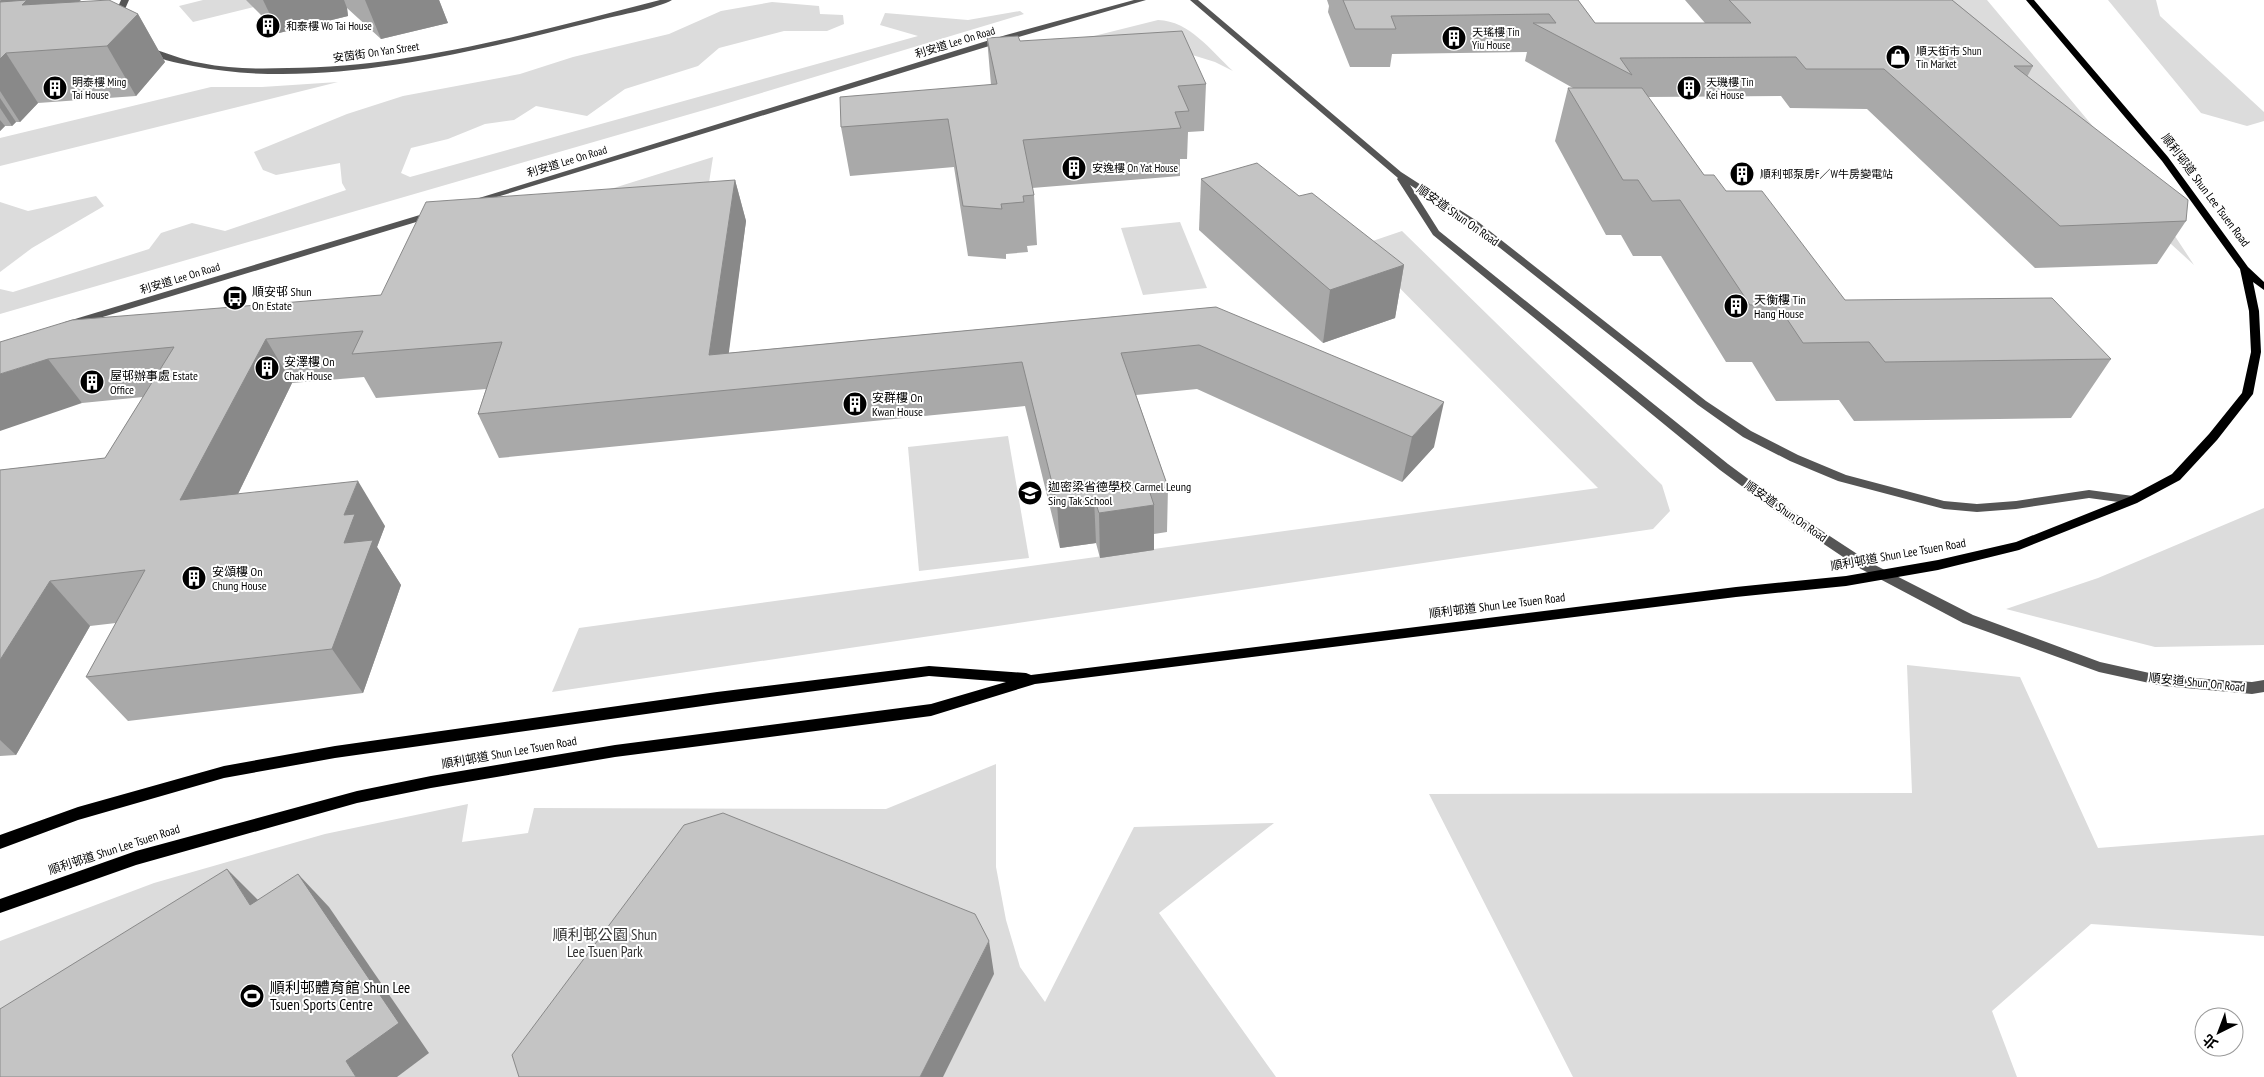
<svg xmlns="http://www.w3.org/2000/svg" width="2264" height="1077" font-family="'PT Sans Narrow','Noto Sans TC',sans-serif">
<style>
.green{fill:#dcdcdc}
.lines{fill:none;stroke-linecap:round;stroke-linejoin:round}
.minor{fill:#555;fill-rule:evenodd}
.major{fill:#000;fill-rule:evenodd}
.wall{fill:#a9a9a9}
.shaded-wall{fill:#898989}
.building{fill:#c4c4c4;stroke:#898989}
.labels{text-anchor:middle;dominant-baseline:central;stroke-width:4;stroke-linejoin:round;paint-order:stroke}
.far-poi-label{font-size:11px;fill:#000;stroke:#fff;text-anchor:start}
.far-street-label{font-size:11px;fill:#000;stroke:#fff}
.street-label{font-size:12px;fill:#000;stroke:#fff}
.poi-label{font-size:12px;fill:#000;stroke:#fff;text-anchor:start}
.near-park-label{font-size:15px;fill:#333;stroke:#fff}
.near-poi-label{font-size:15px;fill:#000;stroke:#fff;text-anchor:start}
</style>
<rect width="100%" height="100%" fill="#fff"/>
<g class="green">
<path d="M 203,0 L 283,0 L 193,22 L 179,6 Z"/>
<path d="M 1894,0 L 1987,0 L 2138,180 L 2194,265 L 2023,109 Z"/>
<path d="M 2108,0 L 2156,0 L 2160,16 L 2264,112 L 2264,121 L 2247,126 L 2201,113 Z"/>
<path d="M 772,2 L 819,6 L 820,14 L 843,15 L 844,24 L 827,31 L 784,31 L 719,48 L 698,66 L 625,89 L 587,116 L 536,106 L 514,120 L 485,124 L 448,139 L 411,148 L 401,173 L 410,177 L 918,36 L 880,25 L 885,13 L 968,20 L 1020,11 L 1024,14 L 718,106 L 0,314 L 0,289 L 13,292 L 149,249 L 161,233 L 192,223 L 225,231 L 346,190 L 342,183 L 340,163 L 276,175 L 263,170 L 254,152 L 347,114 L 403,96 L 520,74 L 573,57 L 669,34 L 721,11 Z"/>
<path d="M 1158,20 C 1190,21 1211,51 1233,71 L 1215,62 L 1186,53 L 1062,44 Z"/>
<path d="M 338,82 L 0,166 L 0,138 L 211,87 L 262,87 Z"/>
<path d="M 713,157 L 706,202 L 492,226 Z"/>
<path d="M 96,196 L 104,206 L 32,248 L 0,272 L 0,202 L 28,211 Z"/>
<path d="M 1180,222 L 1207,288 L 1143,295 L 1121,228 Z"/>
<path d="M 1402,231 L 1662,485 L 1670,511 L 1653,529 L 552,692 L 579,628 L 1598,488 L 1358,246 Z"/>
<path d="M 1008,436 L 1029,558 L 919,571 L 908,447 Z"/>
<path d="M 2264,508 L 2264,645 L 2155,647 L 2006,609 L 2098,578 Z"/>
<path d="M 1907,665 L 2020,677 L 2098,848 L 2264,835 L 2264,936 L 2091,924 L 1992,1011 L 2017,1077 L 1573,1077 L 1429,794 L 1912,793 Z"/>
<path d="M 996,764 L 996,867 L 1006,920 L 1020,967 L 1045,1002 L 1134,827 L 1274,823 L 1159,913 L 1276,1077 L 0,1077 L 0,941 L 154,883 L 325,834 L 468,804 L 462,842 L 528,833 L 534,808 L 886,809 Z"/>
</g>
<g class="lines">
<g class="minor">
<path d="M 121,0 L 129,0 L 122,16 L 123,21 L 119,23 L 115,21 L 114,16 Z"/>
<path d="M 660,0 L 672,0 C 660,8 609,17 592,22 C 468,53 320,91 193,66 C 177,63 155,59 143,49 L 147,47 C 165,52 182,60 201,63 C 230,69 259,69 288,68 C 415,67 538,31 660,0 Z"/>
<path d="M 1134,0 L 1146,0 L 1012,39 L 474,204 L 466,202 L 1006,35 Z"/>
<path d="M 1190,0 L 1198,0 L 1401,172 L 1477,221 L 1706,401 L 1751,431 L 1798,455 L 1846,475 L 1944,501 L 1977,504 L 2016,501 L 2089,490 L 2133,496 L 2139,500 L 2133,504 L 2089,498 L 2016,509 L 1977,512 L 1944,509 L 1838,481 L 1790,461 L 1743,437 L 1698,405 L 1471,225 L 1410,185 L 1439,231 L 1728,464 L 1793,512 L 1871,563 L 1973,615 L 2100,662 L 2163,676 L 2252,682 L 2264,680 L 2264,692 L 2252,694 L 2163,686 L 2099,672 L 1963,623 L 1861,569 L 1785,518 L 1720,470 L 1433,235 L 1397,179 L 1398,178 Z"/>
<path d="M 433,211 L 438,214 L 436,216 L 73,326 L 65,326 L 64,324 L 65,322 Z"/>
</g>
<path class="major" d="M 2026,0 L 2034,0 L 2168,157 L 2248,267 L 2264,282 L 2264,290 L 2253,282 L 2259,311 L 2261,352 L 2253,394 L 2217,440 L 2180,480 L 2137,503 L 2019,550 L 1938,570 L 1846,586 L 1736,597 L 1035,684 L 931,716 L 615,757 L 431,788 L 357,803 L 136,865 L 0,913 L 0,899 L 136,851 L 357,791 L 431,776 L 615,745 L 931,704 L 1006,682 L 929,676 L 717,704 L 335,758 L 224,778 L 78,820 L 0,849 L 0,835 L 78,807 L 224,766 L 335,746 L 717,692 L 929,666 L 1026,673 L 1031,675 L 1736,587 L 1846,576 L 1938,560 L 2016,542 L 2129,497 L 2172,474 L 2209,434 L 2242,393 L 2251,352 L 2249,311 L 2240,269 L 2162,161 Z"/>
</g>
<g class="wall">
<path d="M 0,0 L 79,2 L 138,14 L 165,62 L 136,96 L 38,103 L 20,122 L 16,122 L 12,126 L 5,126 L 0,131 Z"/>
<path d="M 246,0 L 439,0 L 448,23 L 381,39 L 347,8 L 348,16 L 279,33 Z"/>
<path d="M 1327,0 L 1578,0 L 1595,23 L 1705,23 L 1685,0 L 1952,0 L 2033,66 L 2027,77 L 2186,221 L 2157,264 L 2035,268 L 1867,109 L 1790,108 L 1781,96 L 1648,97 L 1704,175 L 1726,191 L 1845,300 L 2111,359 L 2071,418 L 1854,421 L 1839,400 L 1776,401 L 1752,362 L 1726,362 L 1661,256 L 1633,256 L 1621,235 L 1606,235 L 1555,141 L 1568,88 L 1573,88 L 1525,61 L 1527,52 L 1392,54 L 1390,67 L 1350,67 L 1328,12 L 1329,6 Z"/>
<path d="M 987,38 L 1020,41 L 1206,84 L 1204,131 L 1188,132 L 1187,159 L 1180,159 L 1180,176 L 1032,188 L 1034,195 L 1037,245 L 1027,246 L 1028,252 L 1006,254 L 1006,259 L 968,256 L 954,167 L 850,176 L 841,127 L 991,85 Z"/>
<path d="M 1201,179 L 1299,196 L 1404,265 L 1395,318 L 1323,343 L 1199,230 Z"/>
<path d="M 735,180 L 746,221 L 728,353 L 1216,307 L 1434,447 L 1402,482 L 1197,389 L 1136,395 L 1168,487 L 1167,532 L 1154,534 L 1154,550 L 1100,558 L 1096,543 L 1060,548 L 1025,406 L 499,458 L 478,414 L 486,389 L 376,398 L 364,377 L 292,383 L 238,494 L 385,526 L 377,547 L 401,585 L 363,693 L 128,721 L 86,677 L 116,623 L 90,626 L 16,755 L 0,756 L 0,470 L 105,458 L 143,397 L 82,403 L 0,342 L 381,295 Z"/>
</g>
<g class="shaded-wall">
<path d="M 1,0 L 81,0 L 47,32 L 0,4 L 0,1 Z"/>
<path d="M 263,0 L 344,0 L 347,8 L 348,16 L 279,33 Z"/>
<path d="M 365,0 L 439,0 L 448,23 L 381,39 Z"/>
<path d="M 138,14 L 165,62 L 136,96 L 107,46 Z"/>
<path d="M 6,53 L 38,103 L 20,122 L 0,91 L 0,59 Z"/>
<path d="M 0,98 L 16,122 L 12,126 L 0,108 Z"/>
<path d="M 0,120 L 5,126 L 0,131 Z"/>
<path d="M 735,180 L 746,221 L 724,390 L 709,355 Z"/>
<path d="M 1404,265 L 1395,318 L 1323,343 L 1330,290 Z"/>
<path d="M 266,339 L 292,383 L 213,545 L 180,500 Z"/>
<path d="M 48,359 L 82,403 L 0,431 L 0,374 Z"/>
<path d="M 1444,402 L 1434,447 L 1402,482 L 1412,437 Z"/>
<path d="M 358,481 L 385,526 L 377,547 L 401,585 L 363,693 L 332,649 L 344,543 L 344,515 Z"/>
<path d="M 1094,498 L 1096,543 L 1060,548 L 1057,503 Z"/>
<path d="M 1154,505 L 1154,550 L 1100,558 L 1099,513 Z"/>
<path d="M 50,581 L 90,626 L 16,755 L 0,740 L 0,660 Z"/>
<path d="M 227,869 L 260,902 L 250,905 Z"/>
<path d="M 298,874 L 329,907 L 429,1053 L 397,1077 L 356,1077 L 346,1061 Z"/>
<path d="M 989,941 L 994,974 L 943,1077 L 920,1077 Z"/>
</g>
<g class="building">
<path d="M 27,0 L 22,5 L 109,0 L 138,14 L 107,46 L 6,53 L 0,59 L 0,2 Z"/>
<path d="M 1343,0 L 1578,0 L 1595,23 L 1751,23 L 1729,0 L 1952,0 L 2033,66 L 2014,66 L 2188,200 L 2186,221 L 2060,226 L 1884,69 L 1806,69 L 1796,57 L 1620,58 L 1632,75 L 1533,23 L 1556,23 L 1549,14 L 1391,16 L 1396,29 L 1355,29 Z"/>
<path d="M 1182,31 L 1206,84 L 1178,86 L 1189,111 L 1175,112 L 1181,128 L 1023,140 L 1034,195 L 1023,196 L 1024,202 L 1001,204 L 1002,209 L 963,206 L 948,119 L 841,127 L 840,97 L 997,84 L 987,38 L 1018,36 L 1020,41 Z"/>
<path d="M 1568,88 L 1642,88 L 1704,175 L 1714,175 L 1726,191 L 1762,191 L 1845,300 L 2052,298 L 2111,359 L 1885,362 L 1869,342 L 1803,343 L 1777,304 L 1750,305 L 1680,200 L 1652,201 L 1638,180 L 1623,180 Z"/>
<path d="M 1257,163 L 1299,196 L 1312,193 L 1404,265 L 1330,290 L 1201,179 Z"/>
<path d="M 735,180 L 709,355 L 1216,307 L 1444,402 L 1412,437 L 1199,345 L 1121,353 L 1168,487 L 1149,490 L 1154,505 L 1099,513 L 1094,498 L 1057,503 L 1022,362 L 478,414 L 502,342 L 352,354 L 363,331 L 266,339 L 180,500 L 358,481 L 344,515 L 355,514 L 344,543 L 373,540 L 332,649 L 86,677 L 145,570 L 50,581 L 0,660 L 0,470 L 105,458 L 174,347 L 48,359 L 0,374 L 0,342 L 72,320 L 381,295 L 426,202 Z"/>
<path d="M 723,813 L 975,914 L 989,941 L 920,1077 L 519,1077 L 512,1055 L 684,825 Z"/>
<path d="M 227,869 L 250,905 L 298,874 L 399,1023 L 346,1061 L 356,1077 L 0,1077 L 0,1009 Z"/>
</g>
<defs>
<symbol id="building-disc" viewBox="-11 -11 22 22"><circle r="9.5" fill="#000" stroke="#fff"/><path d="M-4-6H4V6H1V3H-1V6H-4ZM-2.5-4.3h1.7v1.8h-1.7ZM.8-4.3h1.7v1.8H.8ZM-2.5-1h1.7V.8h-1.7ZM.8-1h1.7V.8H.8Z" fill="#fff"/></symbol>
<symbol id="shop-disc" viewBox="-11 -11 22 22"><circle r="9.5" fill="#000" stroke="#fff"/><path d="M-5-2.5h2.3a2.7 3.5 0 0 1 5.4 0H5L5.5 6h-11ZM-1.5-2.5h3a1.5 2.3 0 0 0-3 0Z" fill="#fff"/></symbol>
<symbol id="bus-disc" viewBox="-11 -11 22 22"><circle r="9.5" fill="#000" stroke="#fff"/><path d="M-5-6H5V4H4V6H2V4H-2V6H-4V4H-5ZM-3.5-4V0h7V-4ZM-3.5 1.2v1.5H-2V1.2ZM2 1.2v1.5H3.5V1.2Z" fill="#fff"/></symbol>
<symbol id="school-disc" viewBox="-11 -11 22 22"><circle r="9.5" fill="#000" stroke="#fff"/><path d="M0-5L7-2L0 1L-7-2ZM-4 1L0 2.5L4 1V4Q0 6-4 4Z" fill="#fff"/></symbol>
<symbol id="stadium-disc" viewBox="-11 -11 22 22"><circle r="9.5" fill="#000" stroke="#fff"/><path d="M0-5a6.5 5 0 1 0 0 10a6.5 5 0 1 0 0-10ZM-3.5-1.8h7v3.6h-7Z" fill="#fff"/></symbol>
</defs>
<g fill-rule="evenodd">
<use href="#building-disc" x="254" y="12" width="28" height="28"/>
<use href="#building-disc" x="1440" y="24" width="28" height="28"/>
<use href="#shop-disc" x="1884" y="43" width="28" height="28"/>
<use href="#building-disc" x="41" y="74" width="28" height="28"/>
<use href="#building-disc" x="1675" y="74" width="28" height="28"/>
<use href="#building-disc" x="1060" y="154" width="28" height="28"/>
<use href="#building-disc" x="1728" y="160" width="28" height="28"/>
<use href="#bus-disc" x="221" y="284" width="28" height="28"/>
<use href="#building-disc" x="1722" y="292" width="28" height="28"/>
<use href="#building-disc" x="253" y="354" width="28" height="28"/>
<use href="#building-disc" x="78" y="368" width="28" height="28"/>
<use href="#building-disc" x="841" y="390" width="28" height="28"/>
<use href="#school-disc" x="1016" y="479" width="28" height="28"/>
<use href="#building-disc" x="180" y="564" width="28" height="28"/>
<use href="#stadium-disc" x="238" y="982" width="28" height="28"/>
</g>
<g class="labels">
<g class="far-poi-label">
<text x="286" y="26">和泰樓 Wo Tai House</text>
<text x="1472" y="32">天瑤樓 Tin<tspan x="1472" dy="13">Yiu House</tspan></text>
<text x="1916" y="51">順天街市 Shun<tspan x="1916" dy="13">Tin Market</tspan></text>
<text x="72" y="82">明泰樓 Ming<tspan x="72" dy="13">Tai House</tspan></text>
<text x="1706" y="82">天璣樓 Tin<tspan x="1706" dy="13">Kei House</tspan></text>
<text x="1092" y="168">安逸樓 On Yat House</text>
<text x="1760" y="174">順利邨泵房F／W牛房變電站</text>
</g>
<g class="far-street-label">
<text transform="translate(955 42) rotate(-17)">利安道 Lee On Road</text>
<text transform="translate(376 52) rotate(-8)">安茵街 On Yan Street</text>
<text transform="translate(567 161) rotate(-17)">利安道 Lee On Road</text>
<text transform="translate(180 278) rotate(-17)">利安道 Lee On Road</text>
</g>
<g class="street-label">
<text transform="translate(2206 190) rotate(53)">順利邨道 Shun Lee Tsuen Road</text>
<text transform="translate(1458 215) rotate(35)">順安道 Shun On Road</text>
<text transform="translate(1786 511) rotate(35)">順安道 Shun On Road</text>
<text transform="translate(1898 554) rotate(-10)">順利邨道 Shun Lee Tsuen Road</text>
<text transform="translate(1497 605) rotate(-7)">順利邨道 Shun Lee Tsuen Road</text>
<text transform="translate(2197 682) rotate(6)">順安道 Shun On Road</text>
<text transform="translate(509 752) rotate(-10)">順利邨道 Shun Lee Tsuen Road</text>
<text transform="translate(114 849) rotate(-18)">順利邨道 Shun Lee Tsuen Road</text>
</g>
<g class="poi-label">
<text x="252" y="291">順安邨 Shun<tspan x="252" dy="14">On Estate</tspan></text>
<text x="1754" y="299">天衡樓 Tin<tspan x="1754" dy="14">Hang House</tspan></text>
<text x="284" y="361">安澤樓 On<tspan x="284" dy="14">Chak House</tspan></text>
<text x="110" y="375">屋邨辦事處 Estate<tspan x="110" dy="14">Office</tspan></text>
<text x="872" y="397">安群樓 On<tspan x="872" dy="14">Kwan House</tspan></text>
<text x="1048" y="486">迦密梁省德學校 Carmel Leung<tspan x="1048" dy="14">Sing Tak School</tspan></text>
<text x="212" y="571">安頌樓 On<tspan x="212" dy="14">Chung House</tspan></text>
</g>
<g class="near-park-label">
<text x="605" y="934">順利邨公園 Shun<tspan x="605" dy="17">Lee Tsuen Park</tspan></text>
</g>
<g class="near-poi-label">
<text x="270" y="987">順利邨體育館 Shun Lee<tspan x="270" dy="17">Tsuen Sports Centre</tspan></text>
</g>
</g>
<g transform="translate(2219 1032) rotate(222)"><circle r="24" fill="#ffffff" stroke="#999999"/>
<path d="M0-4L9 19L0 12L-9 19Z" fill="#000000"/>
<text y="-8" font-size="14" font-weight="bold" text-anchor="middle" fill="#000000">北</text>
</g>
</svg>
